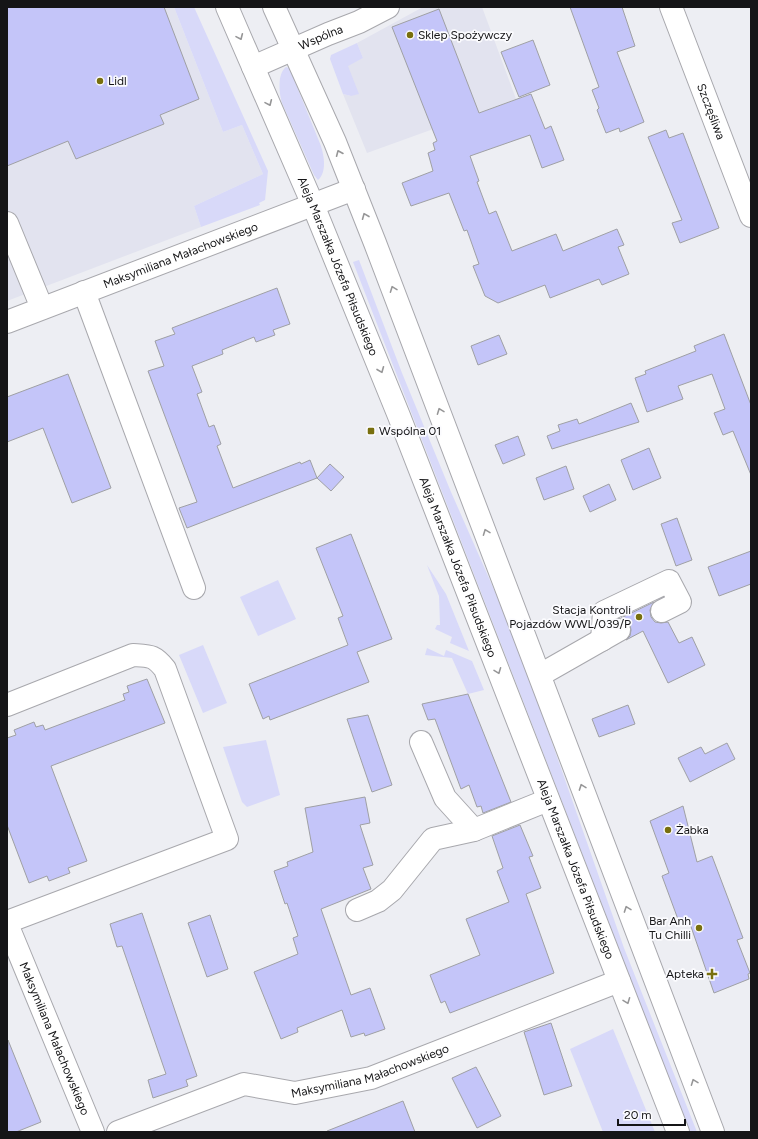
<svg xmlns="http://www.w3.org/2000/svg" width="758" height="1139" font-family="Figtree,sans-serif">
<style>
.built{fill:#e2e3ef}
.green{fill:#d8d9f9}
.building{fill:#c4c5f9;stroke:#9fa0a4}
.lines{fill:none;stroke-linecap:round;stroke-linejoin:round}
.minor-casing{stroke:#a8a8ad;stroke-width:24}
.major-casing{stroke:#a8a8ad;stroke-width:24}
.minor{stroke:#fff;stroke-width:22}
.major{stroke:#fff;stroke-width:22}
.oneway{stroke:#969697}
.poi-dot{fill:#786f0e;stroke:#fbfbfe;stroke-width:1.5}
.labels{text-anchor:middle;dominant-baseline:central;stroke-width:3.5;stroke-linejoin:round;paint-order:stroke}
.poi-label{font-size:12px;fill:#151517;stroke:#fbfbfe;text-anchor:start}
.street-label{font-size:12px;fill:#151517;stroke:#fbfbfe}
</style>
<rect width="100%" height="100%" fill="#edeef3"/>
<g class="built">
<path d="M 7,7 L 174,7 L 223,132 L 242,125 L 263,174 L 194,206 L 201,227 L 7,301 Z"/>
<path d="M 423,7 L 482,7 L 516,99 L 367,153 L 343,94 L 351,96 L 347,65 L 363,58 L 357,43 Z"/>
</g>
<g class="green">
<path d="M 174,7 L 194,7 L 268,171 L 265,200 L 259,203 L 260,205 L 201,227 L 194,206 L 263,174 L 242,125 L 223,132 Z"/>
<path d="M 357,43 L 363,58 L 348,66 L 359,94 L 351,96 L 343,94 L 330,59 L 331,55 Z"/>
<path d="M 286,67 L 289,68 L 291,72 L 321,146 C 324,156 327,172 318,180 L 314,175 L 282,103 C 279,93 277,74 286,67 Z"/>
<path d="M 359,260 L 402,373 L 451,492 L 515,637 L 624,948 L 697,1132 L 690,1132 L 353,262 Z"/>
<path d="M 427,565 L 446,594 L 469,651 L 450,643 L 452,637 L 435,629 L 437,625 L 440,625 L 439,596 Z"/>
<path d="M 278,580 L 296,619 L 258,636 L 240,597 Z"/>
<path d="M 203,645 L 227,703 L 203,713 L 179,655 Z"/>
<path d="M 427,648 L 444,656 L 446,650 L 472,661 L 484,690 L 468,694 L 452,658 L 425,655 Z"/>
<path d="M 266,740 L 280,795 L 247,807 L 242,802 L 223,747 Z"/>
<path d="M 613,1029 L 655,1132 L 603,1132 L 570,1049 Z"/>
</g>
<g class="building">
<path d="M 7,7 L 164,7 L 199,99 L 160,115 L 164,124 L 76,159 L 68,141 L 7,166 Z"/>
<path d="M 570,7 L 622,7 L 635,46 L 617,52 L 644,122 L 620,132 L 619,128 L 606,133 L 597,110 L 599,108 L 592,90 L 599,87 Z"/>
<path d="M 439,9 L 479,113 L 531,94 L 545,129 L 551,126 L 564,160 L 542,168 L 530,135 L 470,156 L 479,181 L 477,182 L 489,214 L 496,211 L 512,251 L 556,234 L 563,251 L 617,229 L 624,245 L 618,247 L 629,274 L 602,285 L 599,279 L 550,298 L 545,285 L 498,303 L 485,296 L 473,266 L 479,264 L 467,230 L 464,231 L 449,193 L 411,206 L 402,183 L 433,171 L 428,153 L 435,150 L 433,143 L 437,141 L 392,27 Z"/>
<path d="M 533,40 L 550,85 L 519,97 L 501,52 Z"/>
<path d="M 666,130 L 669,138 L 683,133 L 719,228 L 680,243 L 672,223 L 682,220 L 648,137 Z"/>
<path d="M 277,288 L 290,324 L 273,330 L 275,335 L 256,342 L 254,337 L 222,350 L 223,354 L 192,366 L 202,392 L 197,394 L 209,427 L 214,425 L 221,444 L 217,446 L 233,488 L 300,462 L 301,464 L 310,460 L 317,478 L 187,528 L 179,508 L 197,502 L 148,371 L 164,366 L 155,341 L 175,334 L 172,328 Z"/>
<path d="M 724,334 L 751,405 L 751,475 L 733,431 L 723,435 L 714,413 L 725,409 L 712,374 L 678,386 L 683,399 L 647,412 L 635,378 L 646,374 L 645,371 L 696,351 L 694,346 Z"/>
<path d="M 499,335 L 507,354 L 478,365 L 471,346 Z"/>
<path d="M 68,374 L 111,488 L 72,503 L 43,428 L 7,442 L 7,397 Z"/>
<path d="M 631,403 L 639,422 L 552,449 L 547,436 L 560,431 L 558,425 L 577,419 L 579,424 Z"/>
<path d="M 518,436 L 525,455 L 503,464 L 495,445 Z"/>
<path d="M 649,448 L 661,478 L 633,490 L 621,460 Z"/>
<path d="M 330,464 L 344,477 L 331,491 L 317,478 Z"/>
<path d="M 566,466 L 574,489 L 544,500 L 536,478 Z"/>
<path d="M 609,484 L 616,500 L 590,512 L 583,496 Z"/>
<path d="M 677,518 L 692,560 L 676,566 L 661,524 Z"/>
<path d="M 351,534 L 392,639 L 357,652 L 369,682 L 270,720 L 269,716 L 263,719 L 249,684 L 348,645 L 338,618 L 343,616 L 316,548 Z"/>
<path d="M 751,551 L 751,584 L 719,596 L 708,567 Z"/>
<path d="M 654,602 L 650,610 L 651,617 L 655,622 L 661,623 L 668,622 L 679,643 L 692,637 L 705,665 L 668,683 L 643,631 L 626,640 L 630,636 L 631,630 L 630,624 L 621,618 Z"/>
<path d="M 147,679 L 165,723 L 51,766 L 87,861 L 68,868 L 70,873 L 49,881 L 47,876 L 29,883 L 7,825 L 7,738 L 16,735 L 14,730 L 34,722 L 36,727 L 43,725 L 45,730 L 125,700 L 123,694 L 129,692 L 127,686 Z"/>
<path d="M 468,694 L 511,802 L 483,813 L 481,806 L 477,807 L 469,785 L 461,789 L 435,719 L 428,720 L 422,704 Z"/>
<path d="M 628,705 L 635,724 L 599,737 L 592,719 Z"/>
<path d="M 368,715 L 392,785 L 372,792 L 347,719 Z"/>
<path d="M 727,743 L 735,759 L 690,782 L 678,758 L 701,747 L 705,754 Z"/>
<path d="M 365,797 L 370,823 L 360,825 L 373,865 L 363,868 L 371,889 L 321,909 L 351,995 L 370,988 L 385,1029 L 365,1036 L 364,1033 L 351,1037 L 342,1010 L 297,1028 L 298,1032 L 281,1039 L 254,972 L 298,954 L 293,938 L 298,936 L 287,903 L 285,904 L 274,871 L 288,866 L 287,862 L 313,852 L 305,808 Z"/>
<path d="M 683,806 L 697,862 L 712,856 L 743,938 L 737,940 L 750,973 L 748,974 L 749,979 L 714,993 L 688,918 L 679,922 L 662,876 L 669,873 L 650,821 Z"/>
<path d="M 520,825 L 533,856 L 529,857 L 541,888 L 526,894 L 554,973 L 450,1013 L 445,1001 L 441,1003 L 430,975 L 480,955 L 466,919 L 509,902 L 497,871 L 503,868 L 492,836 Z"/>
<path d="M 142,913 L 197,1076 L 186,1080 L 188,1086 L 153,1098 L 148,1080 L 166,1074 L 122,946 L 117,947 L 110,924 Z"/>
<path d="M 210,915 L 228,969 L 207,977 L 188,923 Z"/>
<path d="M 551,1023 L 572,1086 L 544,1095 L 524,1032 Z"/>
<path d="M 8,1040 L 41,1122 L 16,1132 L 7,1132 Z"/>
<path d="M 476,1067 L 501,1116 L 477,1128 L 452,1078 Z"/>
<path d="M 403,1101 L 415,1132 L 327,1132 L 327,1131 Z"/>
</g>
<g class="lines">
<defs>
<g id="minor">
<path id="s1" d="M 671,7 L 751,216"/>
<path id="s2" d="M 253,67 L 328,34 L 359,22 L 388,7"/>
<path d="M 7,223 L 42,308"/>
<path d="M 84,292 L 194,588"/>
<path id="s3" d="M 7,322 L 354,189"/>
<path d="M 602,640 L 604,612 L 669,581 L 680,602 L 662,611"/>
<path d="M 540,675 L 619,630"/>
<path d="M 7,705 L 133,655 C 150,656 154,655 165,669 L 227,839 L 7,922"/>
<path d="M 421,742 L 445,798 L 474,830"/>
<path d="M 357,910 L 378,901 L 392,890 L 433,839 L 474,830 L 548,800"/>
<path id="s4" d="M 7,924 L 93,1132"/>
<path id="s5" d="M 118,1132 L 244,1084 L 295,1093 L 371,1078 L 619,981"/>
</g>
<g id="major">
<path id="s6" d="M 227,7 L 313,205 L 399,416 L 678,1132"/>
<path d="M 274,7 L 335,142 L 375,243 L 713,1132"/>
</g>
</defs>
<use href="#minor" class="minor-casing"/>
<use href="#major" class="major-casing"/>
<use href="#minor" class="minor"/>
<use href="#major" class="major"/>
</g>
<defs><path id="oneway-chevron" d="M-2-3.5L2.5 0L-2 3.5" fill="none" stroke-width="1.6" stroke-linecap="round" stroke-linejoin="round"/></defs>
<g class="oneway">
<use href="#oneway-chevron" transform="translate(240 37) rotate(66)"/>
<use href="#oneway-chevron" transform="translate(269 103) rotate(66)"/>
<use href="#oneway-chevron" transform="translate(339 153) rotate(-113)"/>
<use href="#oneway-chevron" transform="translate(365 216) rotate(-112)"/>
<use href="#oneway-chevron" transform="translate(393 289) rotate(-111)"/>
<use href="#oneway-chevron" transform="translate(381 370) rotate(68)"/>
<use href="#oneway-chevron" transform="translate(440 411) rotate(-111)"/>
<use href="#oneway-chevron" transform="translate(486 532) rotate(-111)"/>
<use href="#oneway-chevron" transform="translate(498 671) rotate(69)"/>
<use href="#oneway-chevron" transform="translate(582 787) rotate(-110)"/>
<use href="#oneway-chevron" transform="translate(627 909) rotate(-110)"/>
<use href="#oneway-chevron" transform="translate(627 1001) rotate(69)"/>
<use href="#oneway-chevron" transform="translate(694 1082) rotate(-111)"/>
</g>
<g class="poi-dot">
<circle cx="410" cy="35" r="4"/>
<circle cx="100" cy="81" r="4"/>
<rect x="367" y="427" width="8" height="8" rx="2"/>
<circle cx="639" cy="617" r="4"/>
<circle cx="668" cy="830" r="4"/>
<circle cx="699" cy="928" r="4"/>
<path d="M710 968h4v4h4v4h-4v4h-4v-4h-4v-4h4z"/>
</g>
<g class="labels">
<g class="poi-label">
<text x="418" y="35">Sklep Spożywczy</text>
<text x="108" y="81">Lidl</text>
<text x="379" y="431">Wspólna 01</text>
<text x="631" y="610" text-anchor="end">Stacja Kontroli<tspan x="631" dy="14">Pojazdów WWL/039/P</tspan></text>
<text x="676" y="830">Żabka</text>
<text x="691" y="921" text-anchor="end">Bar Anh<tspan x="691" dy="14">Tu Chilli</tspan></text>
<text x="704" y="974" text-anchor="end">Apteka</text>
</g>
<g class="street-label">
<text stroke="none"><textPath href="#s2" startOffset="74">Wspólna</textPath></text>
<text stroke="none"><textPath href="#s1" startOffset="112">Szczęśliwa</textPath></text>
<text stroke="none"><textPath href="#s3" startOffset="186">Maksymiliana Małachowskiego</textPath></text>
<text stroke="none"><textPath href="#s6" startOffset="282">Aleja Marszałka Józefa Piłsudskiego</textPath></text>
<text stroke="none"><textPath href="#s6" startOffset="606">Aleja Marszałka Józefa Piłsudskiego</textPath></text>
<text stroke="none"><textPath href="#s6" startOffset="930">Aleja Marszałka Józefa Piłsudskiego</textPath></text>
<text stroke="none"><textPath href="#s4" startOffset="124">Maksymiliana Małachowskiego</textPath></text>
<text stroke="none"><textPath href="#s5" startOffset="265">Maksymiliana Małachowskiego</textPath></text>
</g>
</g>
<rect width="758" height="1139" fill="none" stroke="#151517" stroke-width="16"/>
<path d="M618 1119v6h67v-6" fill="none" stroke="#151517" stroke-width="2"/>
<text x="624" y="1119" font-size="12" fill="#151517" stroke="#fbfbfe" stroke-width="3" paint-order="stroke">20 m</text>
</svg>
